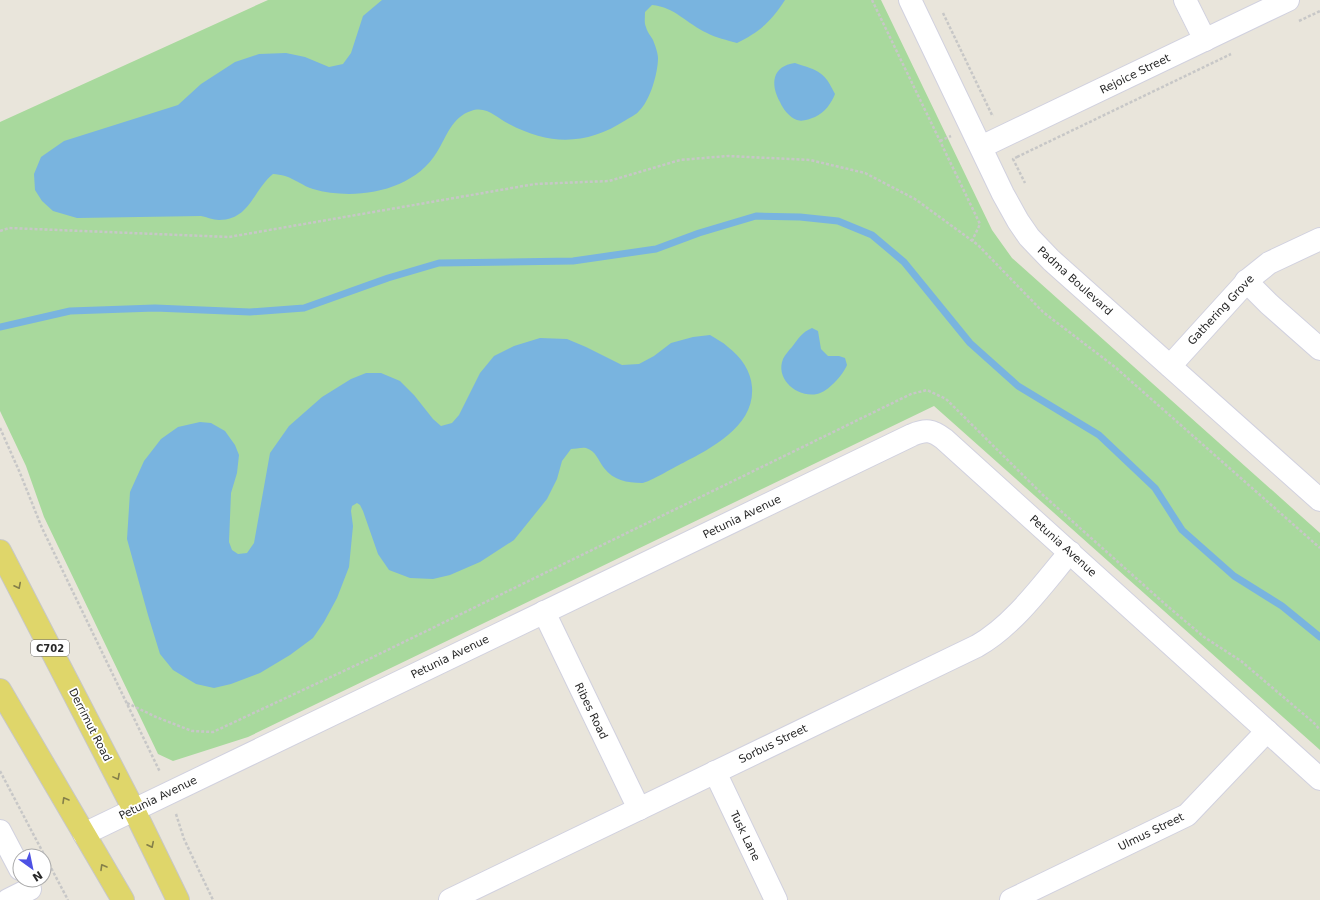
<svg xmlns="http://www.w3.org/2000/svg" width="1320" height="900" font-family="'DejaVu Sans',sans-serif">
<style>
.green{fill:#a8d99d}
.water{fill:#79b4df}
.lines{fill:none;stroke-linecap:round;stroke-linejoin:round}
.stream{stroke:#79b4df;stroke-width:7}
.minor-casing{stroke:#d1d1df;stroke-width:24}
.major-casing{stroke:#c7c7c7;stroke-width:24}
.path{stroke:#c7c7c7;stroke-width:2.5;stroke-dasharray:3 2;stroke-linecap:butt}
.minor{stroke:#fff;stroke-width:22}
.major{stroke:#dfd66a;stroke-width:22}
.oneway{stroke:#847f49}
.labels{text-anchor:middle;dominant-baseline:central;stroke-width:3.5;stroke-linejoin:round;paint-order:stroke}
.shield{fill:#fff;stroke:#686868;stroke-width:1}
.shield-label{font-size:10px;font-weight:bold;fill:#282828}
.street-label{font-size:11px;fill:#282828;stroke:#fff}
</style>
<rect width="100%" height="100%" fill="#e9e5db"/>
<path class="green" d="M 268,0 L 881,0 L 992,230 L 1012,258 L 1320,533 L 1320,750 L 934,406 L 248,737 L 173,761 L 158,754 L 44,517 L 26,466 L 0,411 L 0,122 Z"/>
<g class="water">
<path d="M 382,0 L 785,0 C 771,22 759,32 737,43 C 727,40 716,38 707,33 C 687,24 675,7 652,5 L 645,12 C 645,17 644,23 646,27 C 647,32 651,36 653,40 C 655,45 658,53 658,58 C 658,73 650,101 639,111 C 636,115 630,117 626,120 C 587,145 551,146 509,124 C 497,118 486,105 471,111 C 452,117 447,136 437,152 C 413,192 354,201 313,189 C 303,186 295,179 285,176 C 281,175 277,174 273,174 C 253,190 250,220 219,220 C 213,220 207,217 201,216 L 77,218 L 53,211 L 42,201 L 35,190 L 34,174 L 41,157 L 64,141 L 178,105 L 201,84 L 235,62 L 259,54 L 286,53 L 305,57 L 329,67 L 343,64 L 351,53 L 363,16 Z"/>
<path d="M 795,63 C 819,71 824,71 835,94 C 831,104 825,112 815,117 C 809,119 803,122 797,120 C 789,117 783,109 780,102 C 770,84 772,66 795,63 Z"/>
<path d="M 812,328 L 818,331 L 821,349 L 828,356 L 839,356 L 845,358 L 847,365 C 843,375 828,392 817,394 C 797,398 775,379 783,359 C 785,355 789,350 792,347 C 798,339 802,332 812,328 Z"/>
<path d="M 710,335 C 716,339 723,342 728,347 C 741,357 751,371 752,387 C 755,426 712,448 683,463 C 674,467 650,482 642,483 C 627,483 613,480 604,468 C 598,460 596,451 586,448 C 582,447 575,449 571,449 L 562,461 L 557,479 L 547,499 L 514,540 L 480,562 L 450,575 L 433,579 L 410,578 L 389,570 L 378,554 L 363,511 L 360,505 L 357,503 L 352,506 L 351,511 L 353,526 L 349,567 L 337,598 L 324,622 L 313,638 L 290,655 L 260,673 L 231,684 L 214,688 L 196,684 L 173,670 L 160,654 L 148,615 L 127,539 L 130,492 L 144,461 L 161,439 L 178,427 L 200,422 L 211,423 L 225,431 L 235,445 L 239,455 L 237,473 L 231,493 L 229,542 L 232,550 L 238,554 L 247,553 L 254,543 L 270,453 L 289,426 L 322,397 L 351,379 L 366,373 L 381,373 L 400,381 L 414,395 L 433,419 L 441,426 L 452,423 L 459,415 L 480,373 L 494,356 L 514,346 L 540,338 L 567,339 L 586,347 L 622,365 L 639,364 L 654,356 L 671,343 L 693,337 Z"/>
</g>
<g class="lines">
<path class="stream" d="M 0,327 L 70,311 L 155,308 L 250,312 L 304,308 L 388,278 L 439,263 L 573,261 L 656,249 L 699,233 L 756,216 L 800,217 L 838,221 L 872,235 L 904,262 L 970,343 L 1018,386 L 1099,435 L 1155,488 L 1182,530 L 1234,576 L 1282,606 L 1320,637"/>
<defs>
<g id="minor">
<path d="M 910,0 L 1003,194 L 1018,221 L 1029,237 L 1051,260 L 1320,500"/>
<path d="M 1185,0 L 1205,40"/>
<path d="M 981,147 L 1288,0"/>
<path d="M 1246,281 L 1269,304 L 1320,349"/>
<path d="M 1170,366 L 1249,279 L 1269,263 L 1320,239"/>
<path d="M 544,612 L 639,809"/>
<path d="M 715,772 L 776,900"/>
<path d="M 0,831 L 20,869"/>
<path d="M 84,834 L 912,435 C 926,429 932,430 944,439 C 1070,552 1194,666 1320,779"/>
<path d="M 8,900 L 30,889"/>
<path d="M 450,900 L 977,646 C 1014,625 1043,584 1070,552"/>
<path d="M 1011,900 L 1187,815 L 1267,731"/>
</g>
<g id="major">
<path d="M 0,551 L 134,810 L 178,900"/>
<path d="M 0,690 L 123,900"/>
</g>
</defs>
<use href="#minor" class="minor-casing"/>
<use href="#major" class="major-casing"/>
<g class="path">
<path d="M 872,0 L 980,224 L 972,241"/>
<path d="M 943,13 L 992,115 L 994,115"/>
<path d="M 1299,21 L 1320,11"/>
<path d="M 940,141 L 951,136"/>
<path d="M 1017,156 L 1017,157 L 1013,159 L 1025,183"/>
<path d="M 1017,157 L 1231,54"/>
<path d="M 0,231 L 9,228 L 229,237 L 535,184 L 609,181 L 680,160 L 728,156 L 810,160 L 865,173 L 915,199 L 978,245 L 1043,312 L 1115,367 L 1320,548"/>
<path d="M 0,428 L 20,473 L 42,528 L 160,772"/>
<path d="M 127,703 L 156,717 L 192,731 L 213,732 L 365,661 L 911,394 L 927,390 L 946,399 L 1043,495 L 1165,604 L 1204,637 L 1241,661 L 1314,723 L 1320,730"/>
<path d="M 0,771 L 68,900"/>
<path d="M 176,814 L 184,839 L 213,900"/>
</g>
<use href="#minor" class="minor"/>
<use href="#major" class="major"/>
</g>
<defs><path id="oneway-chevron" d="M-2-3.5L2.5 0L-2 3.5" fill="none" stroke-width="1.6" stroke-linecap="round" stroke-linejoin="round"/></defs>
<g class="oneway">
<use href="#oneway-chevron" transform="translate(18 586) rotate(63)"/>
<use href="#oneway-chevron" transform="translate(117 777) rotate(62)"/>
<use href="#oneway-chevron" transform="translate(65 800) rotate(-120)"/>
<use href="#oneway-chevron" transform="translate(151 845) rotate(64)"/>
<use href="#oneway-chevron" transform="translate(103 867) rotate(-120)"/>
</g>
<g class="labels">
<rect class="shield" x="31" y="640" width="38" height="16" rx="3"/>
<g class="shield-label">
<text x="50" y="648">C702</text>
</g>
<g class="street-label">
<text transform="translate(1135 74) rotate(-26)">Rejoice Street</text>
<text transform="translate(1075 281) rotate(42)">Padma Boulevard</text>
<text transform="translate(1221 310) rotate(-47)">Gathering Grove</text>
<text transform="translate(742 517) rotate(-26)">Petunia Avenue</text>
<text transform="translate(1063 546) rotate(42)">Petunia Avenue</text>
<text transform="translate(450 657) rotate(-26)">Petunia Avenue</text>
<text transform="translate(591 711) rotate(64)">Ribes Road</text>
<text transform="translate(90 725) rotate(63)">Derrimut Road</text>
<text transform="translate(773 744) rotate(-26)">Sorbus Street</text>
<text transform="translate(158 798) rotate(-26)">Petunia Avenue</text>
<text transform="translate(1151 832) rotate(-26)">Ulmus Street</text>
<text transform="translate(745 836) rotate(64)">Tusk Lane</text>
</g>
</g>
<g transform="translate(32 868) rotate(147)"><circle r="19" fill="#ffffff" stroke="#a9a9a9"/>
<path d="M0-3L7 15L0 10L-7 15Z" fill="#4d51e4"/>
<text y="-6" font-size="11" font-weight="bold" text-anchor="middle" fill="#282828">N</text>
</g>
</svg>
